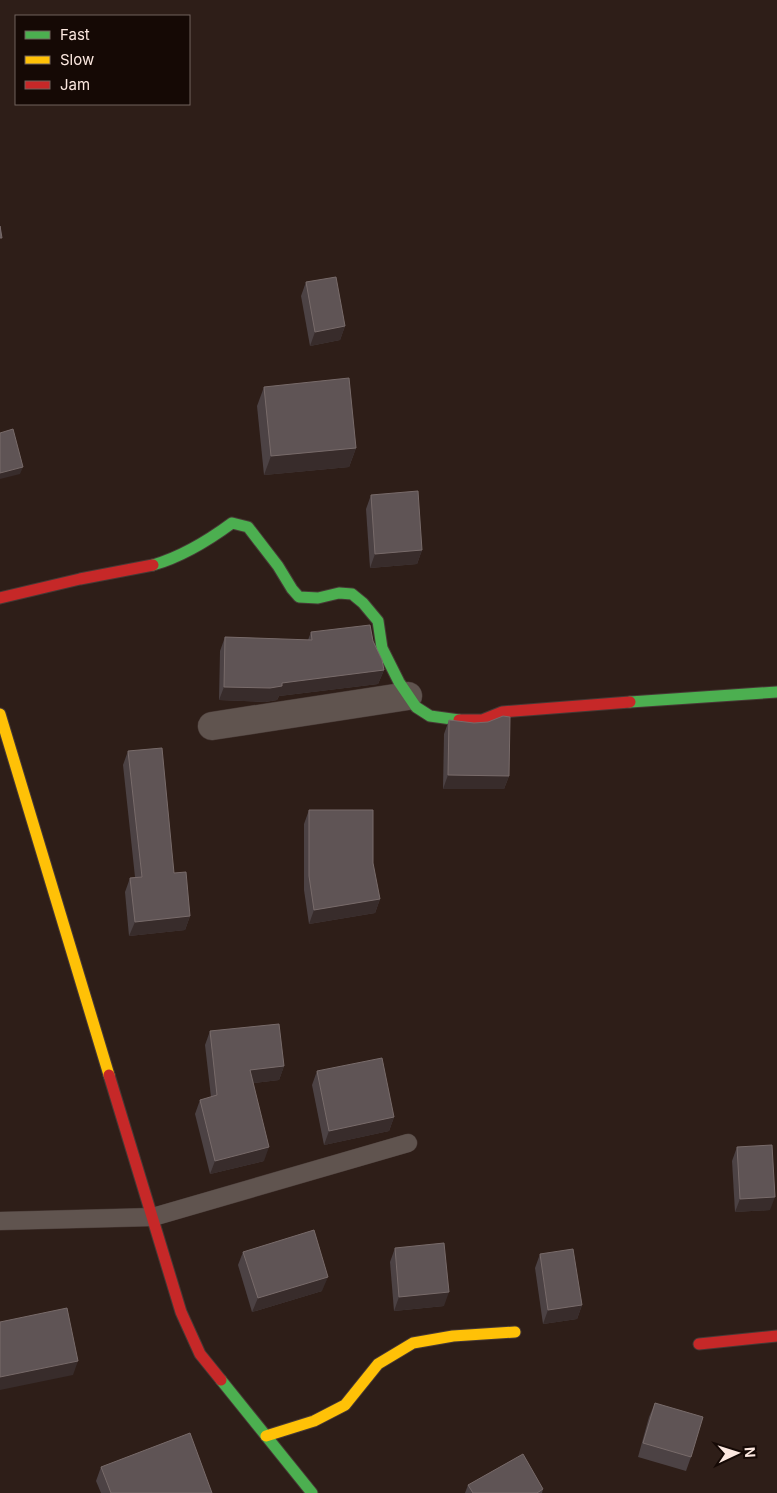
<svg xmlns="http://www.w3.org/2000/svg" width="777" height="1493" font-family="Inter,sans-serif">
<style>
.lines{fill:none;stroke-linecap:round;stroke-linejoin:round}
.lane-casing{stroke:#473935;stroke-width:19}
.street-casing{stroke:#473935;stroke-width:29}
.fast-casing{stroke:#473935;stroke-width:13}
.slow-casing{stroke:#473935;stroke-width:13}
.jam-casing{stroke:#473935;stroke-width:13}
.lane{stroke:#60544f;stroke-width:18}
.street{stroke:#60544f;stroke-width:28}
.fast{stroke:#4caf50;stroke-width:11}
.slow{stroke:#ffc107;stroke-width:11}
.jam{stroke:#c62828;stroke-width:11}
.wall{fill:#4c4244}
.shaded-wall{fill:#382c2b}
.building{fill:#5f5455;stroke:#786b6a}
</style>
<rect width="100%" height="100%" fill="#2e1e18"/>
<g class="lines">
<defs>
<path id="lane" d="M 0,1221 L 153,1217 L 408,1143"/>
<path id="street" d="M 212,726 L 408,696"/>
<g id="fast">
<path d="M 153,565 C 181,557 209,540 232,523 L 248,527 L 278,566 L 292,589 L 299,597 L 318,598 L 339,593 L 352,594 L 363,603 L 378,621 L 382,648 L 399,682 L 416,707 L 430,716 L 459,720"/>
<path d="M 630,702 L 777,692"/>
<path d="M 221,1380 L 312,1493"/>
</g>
<g id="slow">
<path d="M 0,714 L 109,1075"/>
<path d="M 266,1436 L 314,1421 L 345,1405 L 378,1364 L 413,1343 L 453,1336 L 515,1332"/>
</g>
<g id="jam">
<path d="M 0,598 L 80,579 L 153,565"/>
<path d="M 459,720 L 482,720 L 502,712 L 630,702"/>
<path d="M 109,1075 L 181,1312 L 200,1354 L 221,1380"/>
<path d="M 699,1344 L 777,1336"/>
</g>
</defs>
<use href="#lane" class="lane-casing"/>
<use href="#street" class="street-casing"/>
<use href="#fast" class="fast-casing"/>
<use href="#slow" class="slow-casing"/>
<use href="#jam" class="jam-casing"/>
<use href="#lane" class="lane"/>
<use href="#street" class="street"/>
<use href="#fast" class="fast"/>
<use href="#slow" class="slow"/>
<use href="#jam" class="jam"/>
</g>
<g class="wall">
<path d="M 306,282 L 345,326 L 340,340 L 310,346 L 301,296 Z"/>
<path d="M 264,387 L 356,448 L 349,467 L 264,475 L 257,406 Z"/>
<path d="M 371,495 L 422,550 L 417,564 L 370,568 L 366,509 Z"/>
<path d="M 311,632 L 373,641 L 384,670 L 378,684 L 279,696 L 277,700 L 265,702 L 219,700 L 220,651 L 225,637 L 308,640 Z"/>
<path d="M 449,720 L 509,776 L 504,789 L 443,789 L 444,734 Z"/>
<path d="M 128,751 L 190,916 L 185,930 L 129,936 L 125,892 L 130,878 L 135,877 L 123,765 Z"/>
<path d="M 309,810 L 380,899 L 375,913 L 309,924 L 304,890 L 304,824 Z"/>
<path d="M 210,1031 L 284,1066 L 279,1080 L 253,1083 L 264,1161 L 210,1174 L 195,1114 L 200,1100 L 211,1097 L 205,1045 Z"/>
<path d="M 317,1071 L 394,1117 L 389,1131 L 324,1145 L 312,1085 Z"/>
<path d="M 737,1147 L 770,1210 L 735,1212 L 732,1161 Z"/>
<path d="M 395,1248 L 444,1306 L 394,1311 L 390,1262 Z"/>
<path d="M 243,1252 L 322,1291 L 252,1312 L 238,1265 Z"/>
<path d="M 540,1254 L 582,1305 L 577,1319 L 543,1324 L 535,1268 Z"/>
<path d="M 655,1403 L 691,1457 L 686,1471 L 638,1457 L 649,1417 Z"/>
<path d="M 101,1467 L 212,1493 L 101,1493 L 96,1481 Z"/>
<path d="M 468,1485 L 543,1489 L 542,1493 L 465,1493 Z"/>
</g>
<g class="shaded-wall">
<path d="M 345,326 L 340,340 L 310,346 L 315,332 Z"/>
<path d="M 356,448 L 349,467 L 264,475 L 271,456 Z"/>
<path d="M 23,467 L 20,474 L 0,479 L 0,473 Z"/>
<path d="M 422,550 L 417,564 L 370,568 L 375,554 Z"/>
<path d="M 384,670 L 378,684 L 279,696 L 277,700 L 265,702 L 219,700 L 224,687 L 282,683 Z"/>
<path d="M 448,775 L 509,776 L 504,789 L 443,789 Z"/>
<path d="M 380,899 L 375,913 L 309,924 L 314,910 Z"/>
<path d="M 190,916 L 185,930 L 129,936 L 135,922 Z"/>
<path d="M 284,1066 L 279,1080 L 245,1084 L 250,1070 Z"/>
<path d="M 394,1117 L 389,1131 L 324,1145 L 329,1131 Z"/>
<path d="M 269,1147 L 264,1161 L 210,1174 L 215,1161 Z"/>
<path d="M 775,1197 L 770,1210 L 735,1212 L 740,1199 Z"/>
<path d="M 328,1277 L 322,1291 L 252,1312 L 258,1298 Z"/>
<path d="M 449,1292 L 444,1306 L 394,1311 L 399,1297 Z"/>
<path d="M 582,1305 L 577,1319 L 543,1324 L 548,1310 Z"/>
<path d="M 78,1361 L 73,1375 L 0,1390 L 0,1377 Z"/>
</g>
<g class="building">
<path d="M 0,226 L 2,238 L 0,238 Z"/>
<path d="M 336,277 L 345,326 L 315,332 L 306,282 Z"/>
<path d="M 349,378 L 356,448 L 271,456 L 264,387 Z"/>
<path d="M 13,429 L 23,467 L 0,473 L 0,433 Z"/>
<path d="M 418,491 L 422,550 L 375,554 L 371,495 Z"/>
<path d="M 370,625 L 373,641 L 382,660 L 384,670 L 282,683 L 282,686 L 270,688 L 224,687 L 225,637 L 312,640 L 311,632 Z"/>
<path d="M 503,716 L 510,717 L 509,776 L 448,775 L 449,720 L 474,723 L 488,722 Z"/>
<path d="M 162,748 L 174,873 L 186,872 L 190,916 L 135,922 L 130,878 L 142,877 L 128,751 Z"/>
<path d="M 309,810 L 373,810 L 373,863 L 380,899 L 314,910 L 309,876 Z"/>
<path d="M 279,1024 L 284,1066 L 250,1070 L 269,1147 L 215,1161 L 200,1100 L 217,1095 L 210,1031 Z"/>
<path d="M 382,1058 L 394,1117 L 329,1131 L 317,1071 Z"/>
<path d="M 772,1145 L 775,1197 L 740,1199 L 737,1147 Z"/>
<path d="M 314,1230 L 328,1277 L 258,1298 L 243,1252 Z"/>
<path d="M 444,1243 L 449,1292 L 399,1297 L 395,1248 Z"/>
<path d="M 573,1249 L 582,1305 L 548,1310 L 540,1254 Z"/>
<path d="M 67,1308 L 78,1361 L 0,1377 L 0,1322 Z"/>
<path d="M 655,1403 L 703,1417 L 691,1457 L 643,1443 Z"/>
<path d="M 190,1433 L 212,1493 L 111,1493 L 101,1467 Z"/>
<path d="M 523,1454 L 543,1489 L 537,1493 L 473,1493 L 468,1485 Z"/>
</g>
<rect x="15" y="15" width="175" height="90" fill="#150905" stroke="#71625d"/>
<rect x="25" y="31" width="25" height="8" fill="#4caf50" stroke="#71625d"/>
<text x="60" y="40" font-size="15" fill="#fce8e0">Fast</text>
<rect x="25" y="56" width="25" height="8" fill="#ffc107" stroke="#71625d"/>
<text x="60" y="65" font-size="15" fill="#fce8e0">Slow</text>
<rect x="25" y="81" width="25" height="8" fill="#c62828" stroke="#71625d"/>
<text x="60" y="90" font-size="15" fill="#fce8e0">Jam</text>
<g transform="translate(737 1453) rotate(86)" stroke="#150905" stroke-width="4" paint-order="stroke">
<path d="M0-4L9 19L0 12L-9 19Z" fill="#fce8e0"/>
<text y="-8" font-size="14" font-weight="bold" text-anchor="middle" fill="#fce8e0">N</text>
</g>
</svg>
